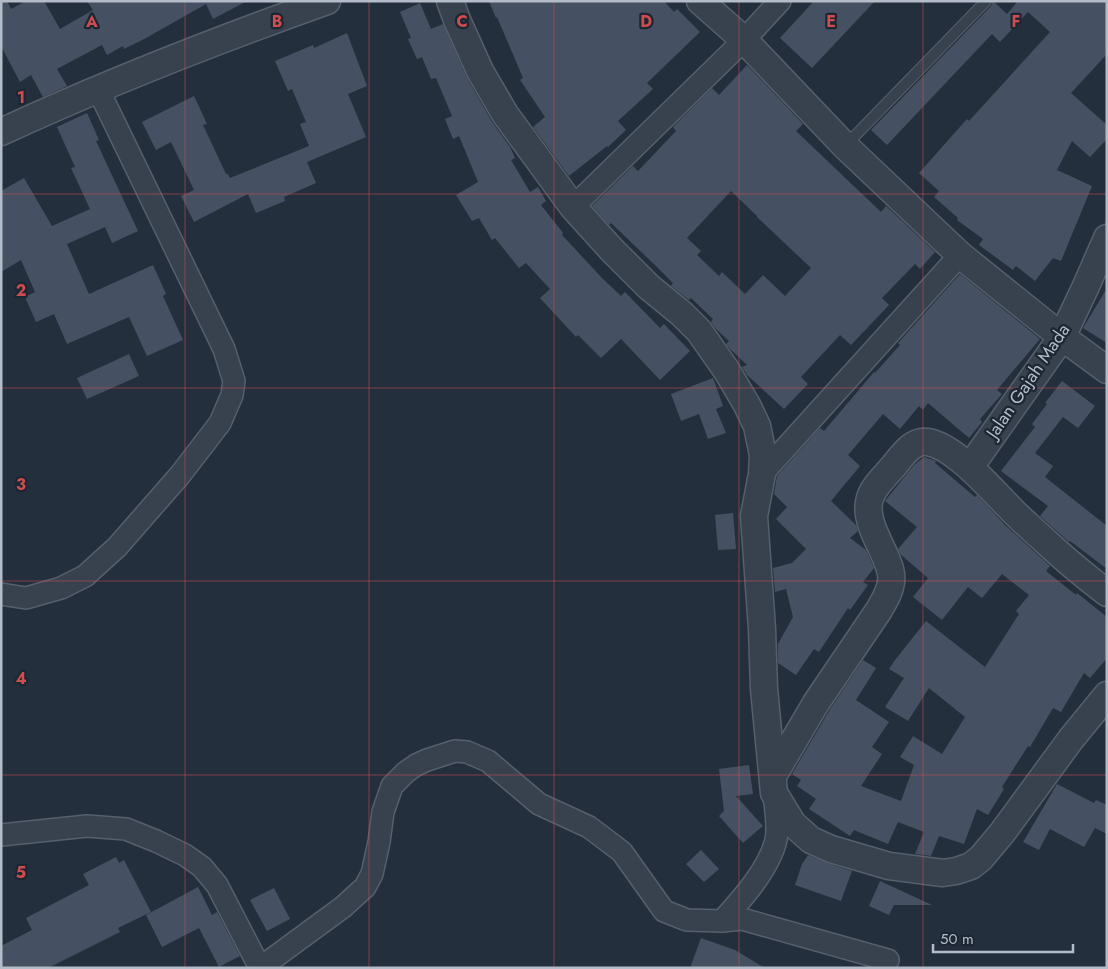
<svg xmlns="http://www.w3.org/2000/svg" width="1108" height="969" font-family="Jost,sans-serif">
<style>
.building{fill:#455162;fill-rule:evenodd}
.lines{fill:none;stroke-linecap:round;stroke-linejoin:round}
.service-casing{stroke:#565f6c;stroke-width:12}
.minor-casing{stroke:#565f6c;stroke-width:24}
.tertiary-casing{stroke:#565f6c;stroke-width:29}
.service{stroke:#38414e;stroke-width:10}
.minor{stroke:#38414e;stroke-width:21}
.tertiary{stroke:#38414e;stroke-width:26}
.grid{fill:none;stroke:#ce4d50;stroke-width:1;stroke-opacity:0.55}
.labels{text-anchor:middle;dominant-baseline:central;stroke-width:4.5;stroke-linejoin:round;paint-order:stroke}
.street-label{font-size:18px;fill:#b4bcc9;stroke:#1d2633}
.grid-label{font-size:16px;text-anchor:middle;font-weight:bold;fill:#ce4d50;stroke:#1d2633;stroke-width:4.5;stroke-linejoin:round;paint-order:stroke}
</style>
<rect width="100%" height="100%" fill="#242f3e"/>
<g class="building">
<path d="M 1,1 L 7,1 L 11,9 L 26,1 L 44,1 L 60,29 L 93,10 L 87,1 L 247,1 L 213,19 L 206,4 L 146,38 L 124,49 L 123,46 L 107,55 L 102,45 L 57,69 L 67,86 L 43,97 L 31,75 L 20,82 L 1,46 Z"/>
<path d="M 489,1 L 664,1 L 674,12 L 677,9 L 700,32 L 647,83 L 653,89 L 618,121 L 626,130 L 608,147 L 607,146 L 569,176 L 533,127 L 545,117 L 520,80 L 523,78 L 497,17 L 496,18 Z"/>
<path d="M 814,1 L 875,1 L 812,68 L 780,38 Z"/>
<path d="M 993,1 L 1007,14 L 1017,2 L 1016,1 L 1107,1 L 1107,54 L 1071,93 L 1107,125 L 1107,139 L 1090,157 L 1072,141 L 1057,170 L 1092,186 L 1061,261 L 1053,258 L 1035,281 L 1016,266 L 1013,270 L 979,245 L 983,239 L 957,220 L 958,218 L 934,197 L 939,191 L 919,173 L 967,119 L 969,121 L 1050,32 L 1028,12 L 1000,42 L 992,34 L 887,145 L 871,130 L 991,6 Z"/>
<path d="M 420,3 L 431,29 L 443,24 L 467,78 L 492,122 L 510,147 L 515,158 L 511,160 L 530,192 L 538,187 L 546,201 L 541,205 L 563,233 L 562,235 L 602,278 L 621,296 L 625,292 L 660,328 L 664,324 L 690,351 L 660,380 L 621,339 L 601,358 L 578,335 L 576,337 L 540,298 L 550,289 L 526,263 L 519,268 L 495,238 L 492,240 L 479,218 L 472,221 L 456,195 L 478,182 L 459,136 L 453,139 L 445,119 L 452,116 L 436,78 L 431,79 L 422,57 L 417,59 L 408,39 L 411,38 L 400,12 Z"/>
<path d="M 347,33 L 367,86 L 348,94 L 366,137 L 307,162 L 316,183 L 284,197 L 285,201 L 256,213 L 248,194 L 194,222 L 181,196 L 194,190 L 171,142 L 156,150 L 142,122 L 194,96 L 207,124 L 203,125 L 226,174 L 228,174 L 230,178 L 309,146 L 300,124 L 306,122 L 292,89 L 288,91 L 275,61 L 313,45 L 314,48 Z"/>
<path d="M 747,65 L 803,124 L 796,131 L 881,212 L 886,206 L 935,252 L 920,269 L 915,264 L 882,298 L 889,305 L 851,345 L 840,335 L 801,377 L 808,384 L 784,409 L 747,375 L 742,367 L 747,365 L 730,349 L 726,344 L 729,341 L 715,328 L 711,322 L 713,319 L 691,298 L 689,300 L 671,286 L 673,283 L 657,267 L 611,223 L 609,225 L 592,206 L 633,166 L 638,171 L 676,131 L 673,127 L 712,88 L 719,95 ZM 731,191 L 757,216 L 757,217 L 811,268 L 785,296 L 763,275 L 745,294 L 722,272 L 719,276 L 697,255 L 701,251 L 687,238 Z"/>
<path d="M 87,113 L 99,140 L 96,141 L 138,231 L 112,243 L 105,227 L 67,244 L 89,294 L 153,265 L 166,294 L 163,296 L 183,340 L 147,356 L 129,317 L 67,344 L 54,314 L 36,322 L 25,297 L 35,292 L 21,260 L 1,272 L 1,191 L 24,178 L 52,226 L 90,209 L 71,168 L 75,167 L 57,127 Z"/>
<path d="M 960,274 L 1040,339 L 997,390 L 1002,394 L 980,419 L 982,422 L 969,438 L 928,403 L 923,410 L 919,406 L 900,429 L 883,414 L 848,455 L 860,466 L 831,501 L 856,525 L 858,531 L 850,538 L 866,550 L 874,568 L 863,582 L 868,585 L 850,610 L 848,608 L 819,652 L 814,649 L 796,675 L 778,663 L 778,644 L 793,617 L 786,589 L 775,592 L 773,568 L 792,563 L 806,549 L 776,519 L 787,507 L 774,494 L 777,476 L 820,428 L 824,431 L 874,372 L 875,373 L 900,345 L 898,343 Z"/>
<path d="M 1107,288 L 1107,343 L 1083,328 Z"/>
<path d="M 129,354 L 139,376 L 87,399 L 77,378 Z"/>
<path d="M 713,378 L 723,406 L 716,409 L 726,433 L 708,439 L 699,414 L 681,421 L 671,394 Z"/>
<path d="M 1062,381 L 1095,406 L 1078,428 L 1063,417 L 1035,453 L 1053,466 L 1045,477 L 1107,526 L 1107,569 L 1070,541 L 1069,542 L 1040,516 L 1048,506 L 1001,471 L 1035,427 L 1032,424 L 1047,404 L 1045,403 Z"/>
<path d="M 924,457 L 936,461 L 935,463 L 975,497 L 977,495 L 1005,525 L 1050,566 L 1046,571 L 1076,595 L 1077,593 L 1107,617 L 1107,658 L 1090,678 L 1084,673 L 1061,712 L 1053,708 L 1030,747 L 1028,746 L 1002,787 L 1004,789 L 988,815 L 977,809 L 964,844 L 939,836 L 931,856 L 915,854 L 924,832 L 898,822 L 888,844 L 854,830 L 850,836 L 809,809 L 816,799 L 797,786 L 801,780 L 792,774 L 829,711 L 863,660 L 876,668 L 856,700 L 889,722 L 872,747 L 882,754 L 861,786 L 901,801 L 914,765 L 900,757 L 913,736 L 942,754 L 965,717 L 929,688 L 908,721 L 885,707 L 904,678 L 889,669 L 895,660 L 926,621 L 985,667 L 1019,614 L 1016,611 L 1029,595 L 1002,574 L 982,598 L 968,587 L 942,620 L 913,597 L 928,578 L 900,554 L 898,549 L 917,527 L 885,501 L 914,465 Z"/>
<path d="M 733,513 L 736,549 L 718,550 L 715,515 Z"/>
<path d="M 749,765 L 753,794 L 736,796 L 763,826 L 743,843 L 719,816 L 724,811 L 719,769 Z"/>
<path d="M 1057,784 L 1094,803 L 1096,800 L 1107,805 L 1107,834 L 1095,828 L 1084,847 L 1050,829 L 1039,850 L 1023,842 Z"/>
<path d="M 701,850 L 719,869 L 704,882 L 686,864 Z"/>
<path d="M 808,855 L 827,863 L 852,871 L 841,901 L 795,885 L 802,864 Z"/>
<path d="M 116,857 L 119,863 L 124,860 L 151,912 L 118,928 L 120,932 L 48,968 L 1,968 L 1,946 L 32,930 L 26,918 L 89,885 L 83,874 Z"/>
<path d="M 880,881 L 932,905 L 894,905 L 889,915 L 869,906 Z"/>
<path d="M 198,887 L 212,915 L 217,912 L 240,956 L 219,967 L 199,928 L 162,947 L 146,915 Z"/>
<path d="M 274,888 L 290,919 L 267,931 L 250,900 Z"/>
<path d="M 701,938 L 735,950 L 765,968 L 690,968 Z"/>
</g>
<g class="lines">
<defs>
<path id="service" d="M 846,145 L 986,1"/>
<g id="minor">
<path d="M 573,207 L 744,40 L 780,1"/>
<path d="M 762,474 L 960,255"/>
<path d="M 1,594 L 26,598 L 61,588 L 85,576 L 117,547 L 180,475 L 220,423 L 232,395 L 234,381 L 224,349 L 98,89"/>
<path d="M 1,835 L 87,826 L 126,829 L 156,841 L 185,855 L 202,867 L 217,885 L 260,968"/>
<path d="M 722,921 L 742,919 L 888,960"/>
<path d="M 260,968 L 343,907 L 365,887 L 372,874 L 379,842 L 383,812 L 392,786 L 406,772 L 416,765 L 427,760 L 455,751 L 467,752 L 488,761 L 539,804 L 589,827 L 605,839 L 622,852 L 664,911 L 687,920 L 722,921 C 742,899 769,869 776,840 C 779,826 775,807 774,793"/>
</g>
<g id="tertiary">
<path d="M 450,1 L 457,20 L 480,71 L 505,114 L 573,207 L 611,249 L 649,287 L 682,314 L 699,331 L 727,371 L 747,405 L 757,426 L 763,455 L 762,474 L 754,516 L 762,629 L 764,689 L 774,793 L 793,824 L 811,840 L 831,849 L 889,866 L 943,873 L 956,871 L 971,866 L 981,858 L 1002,833 L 1071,739 L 1107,695"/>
<path d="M 700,1 L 744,40 L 845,146 L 960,255 L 1062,337 L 1107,370"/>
<path d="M 1,132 C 107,83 217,40 327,1"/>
<path d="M 970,467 L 1062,337 L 1086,286 L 1107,238"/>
<path d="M 773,776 L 816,703 L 879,610 C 884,601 890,592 891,582 C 895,561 864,529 869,502 C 871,489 883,478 892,468 C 901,458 911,440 927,442 C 953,445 989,487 1007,505 C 1018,517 1031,528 1043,539 C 1063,558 1085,576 1107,593"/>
</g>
</defs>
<use href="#service" class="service-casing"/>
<use href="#minor" class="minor-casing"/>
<use href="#tertiary" class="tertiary-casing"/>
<use href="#service" class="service"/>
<use href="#minor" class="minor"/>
<use href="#tertiary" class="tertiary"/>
</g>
<path class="grid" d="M 185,1 L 185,968M 369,1 L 369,968M 554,1 L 554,968M 739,1 L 739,968M 923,1 L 923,968M 1,194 L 1107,194M 1,388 L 1107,388M 1,581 L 1107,581M 1,775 L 1107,775"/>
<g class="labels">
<g class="street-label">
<text transform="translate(1028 381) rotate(-56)">Jalan Gajah Mada</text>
</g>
</g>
<g class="grid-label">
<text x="92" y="27">A</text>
<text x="277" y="27">B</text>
<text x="462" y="27">C</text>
<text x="646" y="27">D</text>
<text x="831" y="27">E</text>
<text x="1016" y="27">F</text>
<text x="21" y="103">1</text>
<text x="21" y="296">2</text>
<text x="21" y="490">3</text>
<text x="21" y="684">4</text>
<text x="21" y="878">5</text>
</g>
<rect width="1108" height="969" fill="none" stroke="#b4bcc9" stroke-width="5"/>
<path d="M933 944v8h140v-8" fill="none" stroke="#b4bcc9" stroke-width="2.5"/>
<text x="940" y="944" font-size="15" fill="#b4bcc9" stroke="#1d2633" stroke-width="4" paint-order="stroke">50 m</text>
</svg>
